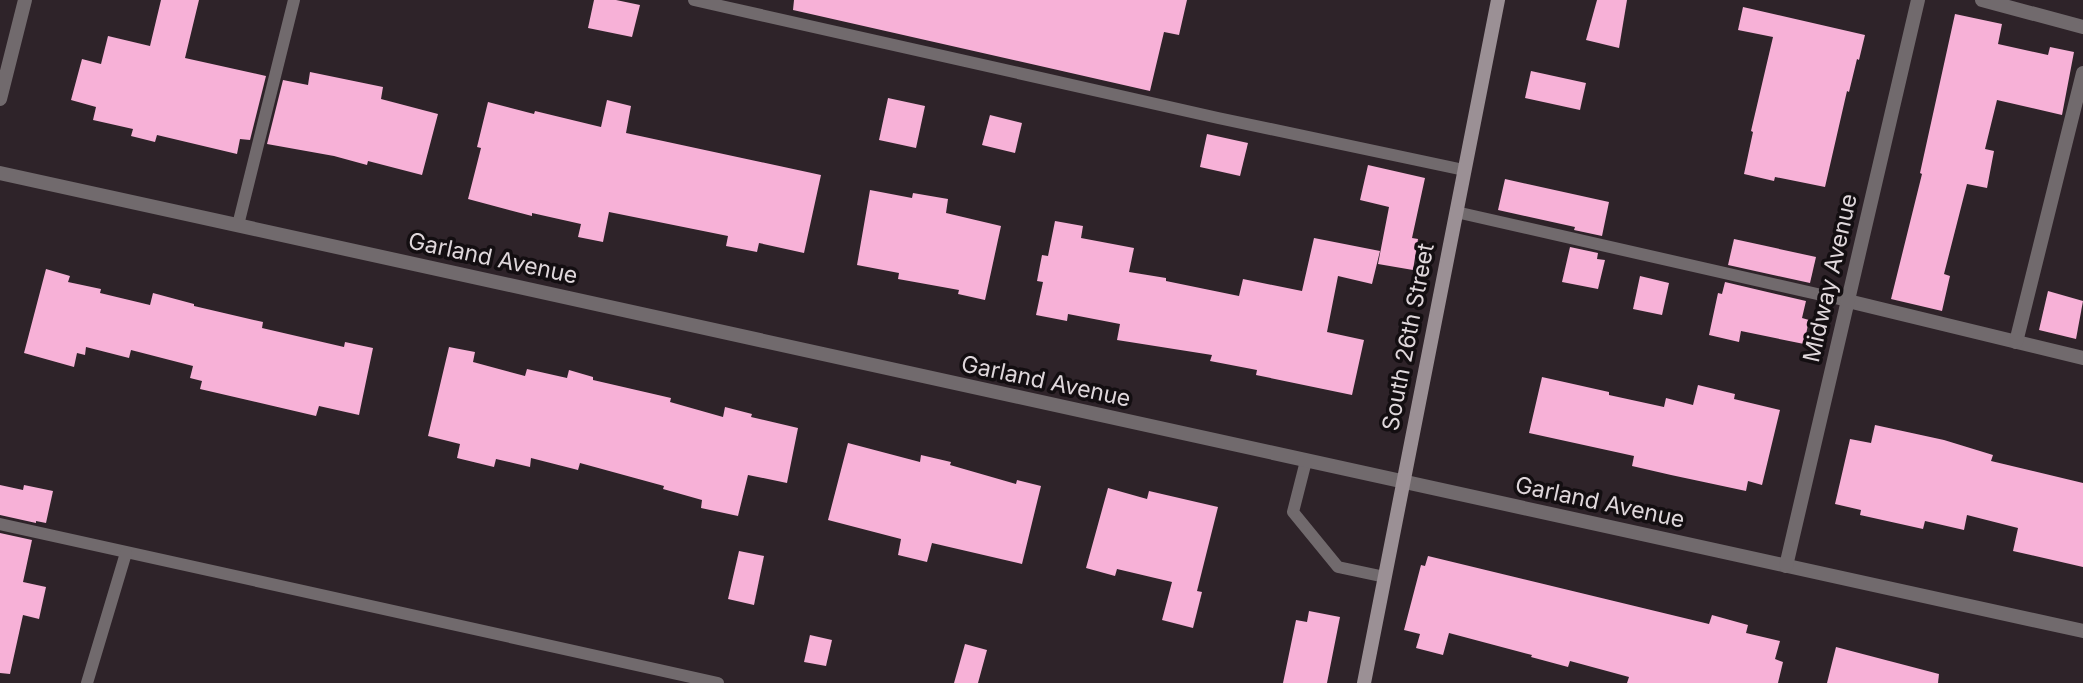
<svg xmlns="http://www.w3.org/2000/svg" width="2083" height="683" font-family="Inter,sans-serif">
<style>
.building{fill:#f7b1d7}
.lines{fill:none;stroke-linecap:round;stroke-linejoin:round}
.lane{stroke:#716a6d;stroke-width:12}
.street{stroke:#716a6d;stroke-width:14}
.secondary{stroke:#9b9095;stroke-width:14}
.labels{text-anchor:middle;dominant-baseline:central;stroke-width:7;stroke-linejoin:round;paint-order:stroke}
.street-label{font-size:23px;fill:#dfd7db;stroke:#130e11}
</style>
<rect width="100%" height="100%" fill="#2e2329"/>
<g class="building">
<path d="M 161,0 L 199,0 L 185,58 L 266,76 L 250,140 L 240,139 L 237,154 L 157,135 L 155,142 L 131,136 L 133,129 L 93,120 L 96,107 L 71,100 L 82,59 L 101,64 L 108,36 L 150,46 Z"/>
<path d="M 594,0 L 616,0 L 640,5 L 632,37 L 588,28 Z"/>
<path d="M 794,0 L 1187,0 L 1179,35 L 1164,32 L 1150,91 L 793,10 Z"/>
<path d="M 1597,0 L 1627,0 L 1619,48 L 1586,40 Z"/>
<path d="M 1743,7 L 1865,35 L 1859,60 L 1857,59 L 1849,92 L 1847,91 L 1825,187 L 1775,177 L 1774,181 L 1744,174 L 1753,132 L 1751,131 L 1773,37 L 1738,30 Z"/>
<path d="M 1955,14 L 2002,24 L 1998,44 L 2048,55 L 2050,47 L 2074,52 L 2062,115 L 1997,100 L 1985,149 L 1994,151 L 1987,188 L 1967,184 L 1944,274 L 1950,276 L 1942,311 L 1891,299 L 1922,174 L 1920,173 Z"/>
<path d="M 1531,71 L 1586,83 L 1580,110 L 1525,98 Z"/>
<path d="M 310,72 L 383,87 L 381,99 L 438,114 L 422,175 L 368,161 L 367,165 L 334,156 L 267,144 L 283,80 L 308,85 Z"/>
<path d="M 888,98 L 925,106 L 916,148 L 879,140 Z"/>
<path d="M 607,100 L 631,106 L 626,133 L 821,175 L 804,253 L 759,243 L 757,252 L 726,246 L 728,236 L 609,212 L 603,242 L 578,237 L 581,224 L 532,213 L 532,216 L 468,199 L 481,148 L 477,147 L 488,102 L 534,114 L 535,111 L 601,127 Z"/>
<path d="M 990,115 L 1022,123 L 1015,153 L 982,145 Z"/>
<path d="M 1207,134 L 1248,143 L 1240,176 L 1200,167 Z"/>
<path d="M 1368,165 L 1425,178 L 1412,238 L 1418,239 L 1413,270 L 1378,264 L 1389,207 L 1360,200 Z"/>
<path d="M 1505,179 L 1609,202 L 1602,236 L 1574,230 L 1575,227 L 1498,210 Z"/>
<path d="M 870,190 L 912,198 L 913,193 L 948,199 L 946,213 L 1001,226 L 985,300 L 958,294 L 959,290 L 898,279 L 899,273 L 857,265 Z"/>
<path d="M 1055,221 L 1083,226 L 1081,238 L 1134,248 L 1129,272 L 1166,278 L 1166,281 L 1239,296 L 1243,279 L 1302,291 L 1314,238 L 1380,251 L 1372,284 L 1338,276 L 1327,332 L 1364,340 L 1352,395 L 1256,375 L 1257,370 L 1210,361 L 1212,355 L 1117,340 L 1120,324 L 1068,314 L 1067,321 L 1036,315 L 1043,282 L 1037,281 L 1042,255 L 1048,256 Z"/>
<path d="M 1734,239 L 1816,257 L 1810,283 L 1728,265 Z"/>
<path d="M 1570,247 L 1598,253 L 1597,259 L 1605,260 L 1598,289 L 1562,282 Z"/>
<path d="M 46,269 L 70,276 L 68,282 L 101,289 L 100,293 L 150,305 L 153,293 L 194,304 L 194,306 L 263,322 L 262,328 L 344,347 L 345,342 L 373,348 L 359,415 L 319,406 L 316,416 L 200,389 L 202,381 L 190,378 L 193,366 L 131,350 L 129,358 L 86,347 L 85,355 L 77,353 L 74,367 L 24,353 Z"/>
<path d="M 1640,276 L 1669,283 L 1662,315 L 1633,309 Z"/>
<path d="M 1725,282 L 1806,301 L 1802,318 L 1809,320 L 1804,344 L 1741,331 L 1739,342 L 1709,335 L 1718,293 L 1722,294 Z"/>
<path d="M 2048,291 L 2083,301 L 2076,339 L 2039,330 Z"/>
<path d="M 449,347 L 475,352 L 473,362 L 525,376 L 527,369 L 567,378 L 569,370 L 593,377 L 593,380 L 671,398 L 670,402 L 723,417 L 725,407 L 752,414 L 751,417 L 798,428 L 787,483 L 748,475 L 738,516 L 701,508 L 702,500 L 663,489 L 664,486 L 580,463 L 578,470 L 531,458 L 530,467 L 496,459 L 494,467 L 457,458 L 460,444 L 428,436 Z"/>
<path d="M 1542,377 L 1609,392 L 1609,395 L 1664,407 L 1666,398 L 1693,405 L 1698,385 L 1735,394 L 1734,399 L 1780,410 L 1762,485 L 1748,481 L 1746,491 L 1671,475 L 1632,466 L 1634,456 L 1529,433 Z"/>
<path d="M 1875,425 L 1944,440 L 1993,455 L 1991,461 L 2083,483 L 2083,567 L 2013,551 L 2018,528 L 1967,515 L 1964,530 L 1925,521 L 1923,529 L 1860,515 L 1861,510 L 1835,504 L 1850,439 L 1871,443 Z"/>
<path d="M 848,443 L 920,462 L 921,455 L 951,462 L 950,465 L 1016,484 L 1017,480 L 1041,486 L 1022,564 L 932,543 L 927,562 L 898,555 L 901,539 L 828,520 Z"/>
<path d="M 0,485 L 23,490 L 24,485 L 53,491 L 46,523 L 36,521 L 36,523 L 0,515 Z"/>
<path d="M 1108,488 L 1147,499 L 1149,491 L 1218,507 L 1197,591 L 1202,592 L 1193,628 L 1162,620 L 1172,582 L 1117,569 L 1115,576 L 1086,568 Z"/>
<path d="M 0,533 L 32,540 L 23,582 L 46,587 L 39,619 L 23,615 L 10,674 L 0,673 Z"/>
<path d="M 739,551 L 764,556 L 754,605 L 728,599 Z"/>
<path d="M 1428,556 L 1709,624 L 1712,615 L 1748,625 L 1746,633 L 1780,641 L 1775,659 L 1783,662 L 1778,683 L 1627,683 L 1629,677 L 1570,661 L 1568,667 L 1531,657 L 1532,655 L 1449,633 L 1443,655 L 1416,648 L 1420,634 L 1404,630 L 1421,565 L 1425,566 Z"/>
<path d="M 1309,611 L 1340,617 L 1327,683 L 1283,683 L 1296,620 L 1307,622 Z"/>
<path d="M 810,635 L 832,640 L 826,666 L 804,662 Z"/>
<path d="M 965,644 L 987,650 L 978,683 L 954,683 Z"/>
<path d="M 1836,647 L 1939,674 L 1938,683 L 1827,683 Z"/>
</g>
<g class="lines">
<g class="lane">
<path d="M 694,0 L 1218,118 L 1464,170"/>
<path d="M 1456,212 L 1848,301"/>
<path d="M 238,225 L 294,0"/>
<path d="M 1306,461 L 1293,512 L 1338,567 L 1385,577"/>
<path d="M 0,524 L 718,683"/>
<path d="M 87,683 L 126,553"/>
</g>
<g class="street">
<path d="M 1982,0 L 2083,27"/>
<path d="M 0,99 L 25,0"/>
<path d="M 0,173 L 2083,631"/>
<path d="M 1848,301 L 2083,358"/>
<path d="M 2016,342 L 2083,73"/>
<path d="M 1786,566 L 1918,0"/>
</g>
<path class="secondary" d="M 1364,683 L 1498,0"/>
</g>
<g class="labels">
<g class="street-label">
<text transform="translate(493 258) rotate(12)">Garland Avenue</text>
<text transform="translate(1830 278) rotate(-77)">Midway Avenue</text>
<text transform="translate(1408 337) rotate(-79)">South 26th Street</text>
<text transform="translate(1046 381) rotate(12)">Garland Avenue</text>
<text transform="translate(1600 502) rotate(12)">Garland Avenue</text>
</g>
</g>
</svg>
